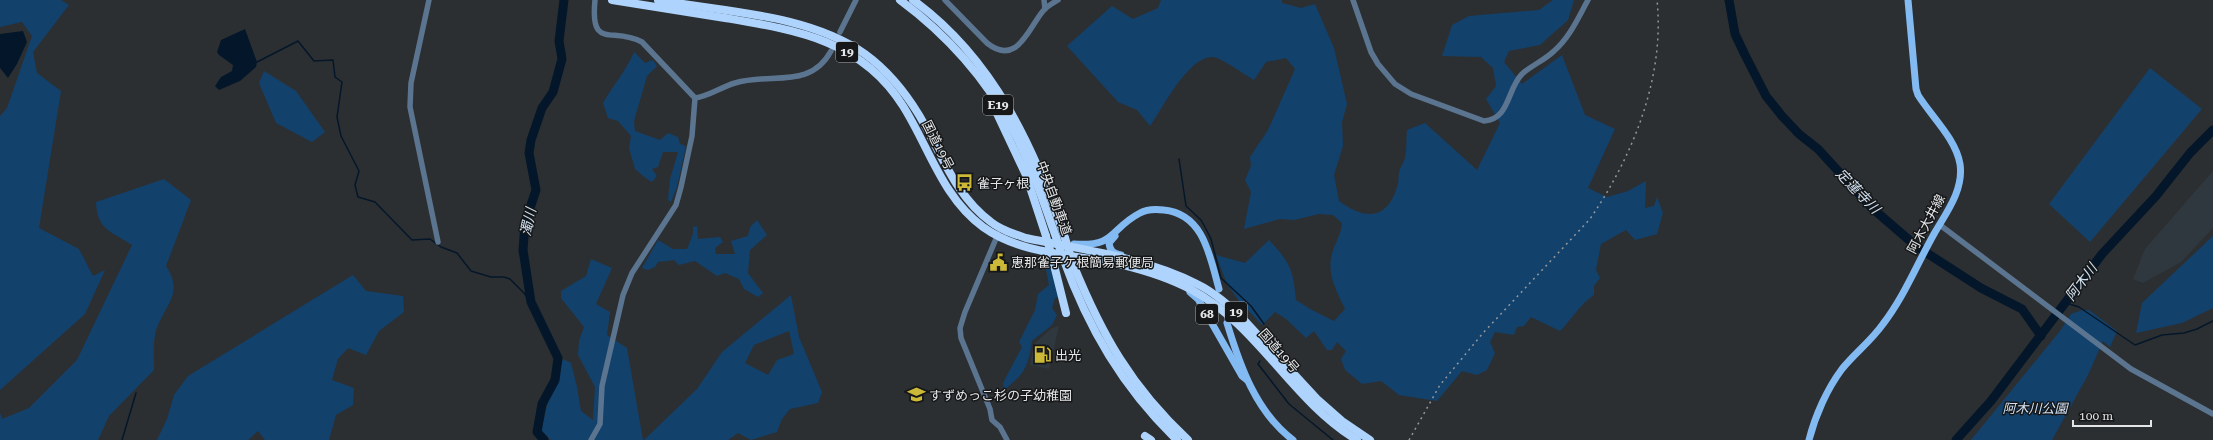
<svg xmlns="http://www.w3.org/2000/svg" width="2213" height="440" font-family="'Roboto Serif','Noto Sans JP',serif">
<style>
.built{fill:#30383f}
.green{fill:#12416c;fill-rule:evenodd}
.water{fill:#04172a}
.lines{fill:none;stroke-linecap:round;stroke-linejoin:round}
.stream{stroke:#04172a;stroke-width:1.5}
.river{stroke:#04172a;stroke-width:9}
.minor{stroke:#5b7590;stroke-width:5.5}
.major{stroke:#84baf2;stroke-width:7}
.highway{stroke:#aed4fd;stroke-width:8}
.rail{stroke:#95989a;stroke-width:1.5;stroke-dasharray:2 4;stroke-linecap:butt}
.highway-bridge{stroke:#aed4fd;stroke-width:8}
.labels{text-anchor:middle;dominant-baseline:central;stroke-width:3;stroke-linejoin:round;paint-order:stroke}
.shield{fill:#151718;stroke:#a5a7a9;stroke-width:1}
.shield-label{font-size:12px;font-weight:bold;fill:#e3e5e7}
.street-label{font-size:13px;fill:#e3e5e7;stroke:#151718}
.poi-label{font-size:13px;fill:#e3e5e7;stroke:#151718;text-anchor:start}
.park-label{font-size:13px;font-style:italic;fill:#d3e3f5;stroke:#151718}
.water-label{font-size:14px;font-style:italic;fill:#d2e2f3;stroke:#151718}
</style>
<rect width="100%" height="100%" fill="#2c2f32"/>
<g class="built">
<path d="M 2213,171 L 2213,228 L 2181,262 L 2143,283 L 2133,279 L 2145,249 Z"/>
<path d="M 1059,326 L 1049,369 L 1030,365 L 1034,344 L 1052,328 Z"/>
</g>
<g class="green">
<path d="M 0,0 L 61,0 L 69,5 L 33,52 L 37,73 L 61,91 L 39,228 L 79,249 L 93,276 L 105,270 L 85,314 L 0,390 L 0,116 L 7,108 L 32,36 L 22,22 L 0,27 Z"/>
<path d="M 1161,0 L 1282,0 L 1282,3 L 1301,8 L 1315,4 L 1334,48 L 1347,104 L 1342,122 L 1343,146 L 1334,175 L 1339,201 C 1366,221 1388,220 1398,184 C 1399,180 1398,176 1399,172 C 1400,167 1404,163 1405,158 C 1407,149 1406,139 1407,130 L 1425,123 L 1477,170 L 1500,123 L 1486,99 L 1496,86 L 1493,68 L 1481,57 L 1442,56 L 1452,25 L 1469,16 L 1539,10 L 1553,0 L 1574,0 L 1568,20 L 1540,45 L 1509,51 L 1504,62 L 1522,84 L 1562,55 L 1585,115 L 1615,129 L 1588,188 L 1607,197 L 1628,191 L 1646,181 L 1645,208 L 1654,206 L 1657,197 L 1663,213 L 1657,234 L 1635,240 L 1626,230 L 1601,244 L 1596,270 L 1600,278 L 1594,286 L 1594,295 C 1580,304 1572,319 1560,331 L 1531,317 L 1524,326 L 1517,327 L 1514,335 L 1495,332 L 1490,342 L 1495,353 L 1487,370 L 1477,375 L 1462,371 L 1437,401 L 1399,395 L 1381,381 L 1362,384 L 1345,370 L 1341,359 L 1346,351 L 1337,342 L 1332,350 L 1327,350 L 1314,331 L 1306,338 L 1286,319 L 1275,312 L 1262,325 L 1239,301 L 1227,284 L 1216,255 L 1245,263 L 1269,240 C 1290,263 1293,268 1296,300 L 1310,309 L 1334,321 L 1345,309 C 1337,292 1328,277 1331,258 C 1333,246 1341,236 1342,223 L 1333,215 L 1319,214 L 1294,220 L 1280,219 L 1244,229 L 1251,192 L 1245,180 L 1251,166 L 1250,157 L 1268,130 L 1295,69 L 1286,58 L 1266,62 L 1254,80 C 1245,75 1222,58 1213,57 C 1188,56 1163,108 1150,126 L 1137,110 L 1118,102 L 1067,46 L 1112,6 L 1133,19 L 1158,8 Z"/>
<path d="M 634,52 L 645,63 L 653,60 L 657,66 L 647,76 L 634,121 L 635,131 L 660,140 L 668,133 L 678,137 L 680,144 L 686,146 L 677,187 L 671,202 L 668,200 L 670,179 L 678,152 L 663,152 L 658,167 L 652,169 L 657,176 L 652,182 C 646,179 640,173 635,169 L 629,148 L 631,136 L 618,121 L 608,118 L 603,103 C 613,85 626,71 634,52 Z"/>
<path d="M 2150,68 L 2202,109 L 2090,242 L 2049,204 Z"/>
<path d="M 264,71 L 296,91 L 325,132 L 312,142 L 276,123 L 259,83 Z"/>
<path d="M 164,179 L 191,200 L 166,266 C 186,296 161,307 155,335 C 153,346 154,359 154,370 L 109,416 L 98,440 L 0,440 L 0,413 L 2,419 L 29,408 L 77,360 L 132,245 C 111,231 97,230 96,202 Z"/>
<path d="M 757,220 L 767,235 L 750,250 L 748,273 L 763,293 L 758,297 L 744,289 L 739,279 L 725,273 L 717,276 L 695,261 L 679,265 L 674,260 L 658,262 L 655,267 L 648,270 L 642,268 L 658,240 L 673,249 L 687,249 L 693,234 L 693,227 L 697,226 L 698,239 L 720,237 L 723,242 L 715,248 L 716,254 L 735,254 L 731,241 L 748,236 L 750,227 Z"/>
<path d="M 2213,236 L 2213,308 L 2182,323 L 2136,333 L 2142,303 Z"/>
<path d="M 591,259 L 612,268 L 596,304 L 610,312 L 607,335 L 627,348 L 643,440 L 551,440 L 541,430 L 548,402 L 563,359 L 571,363 L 577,387 L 581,411 L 593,420 L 595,387 L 578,355 L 579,341 L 584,327 L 561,298 L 561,291 L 586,276 Z"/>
<path d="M 1050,262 L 1058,297 L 1055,298 L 1052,308 L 1057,315 L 1052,325 L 1032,341 C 1028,367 1025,374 1004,390 L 1003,383 L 1022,347 L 1019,342 L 1035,310 L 1038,294 L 1049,285 L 1046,270 Z"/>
<path d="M 353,275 L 366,291 L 403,296 L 404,312 L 379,331 L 366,355 L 348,348 L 338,359 L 332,380 L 354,388 L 353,405 L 336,415 L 329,440 L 265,440 L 258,431 L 248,440 L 157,440 L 167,419 L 174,395 L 188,376 Z"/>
<path d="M 791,295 L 799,337 L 822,392 L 818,403 L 790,409 L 782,419 L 777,432 L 751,440 L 738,433 L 728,440 L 644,440 L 697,389 L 722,352 ZM 789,331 L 794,354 L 777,360 L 768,375 L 745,363 L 754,345 Z"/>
<path d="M 2082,310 L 2089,310 L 2117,331 L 2110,347 L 2103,341 L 2088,375 L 2052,440 L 1971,440 L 2060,331 L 2071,314 Z"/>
</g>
<g class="water">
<path d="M 245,29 L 257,62 L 256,67 L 240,81 L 219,90 L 215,86 L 221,77 L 232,71 L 233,65 L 219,55 L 217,52 L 221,40 Z"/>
<path d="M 23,31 L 27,42 L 17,64 L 8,78 L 0,68 L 0,34 Z"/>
</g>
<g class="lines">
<g class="stream">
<path d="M 257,62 L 298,41 L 314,61 L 333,60 L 335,77 L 342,82 L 337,117 L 341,136 L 359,171 L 355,185 L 358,197 L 375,202 L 412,240 L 430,239 L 441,247 L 457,253 L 471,271 L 491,277 L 504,277 L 510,279 L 523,292 L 531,302"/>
<path d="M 1179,159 L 1186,206 L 1201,220 L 1206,229 L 1211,239 L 1221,278 L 1251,306 L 1264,324"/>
<path d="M 2066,303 L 2079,307 L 2135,345 L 2162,335 L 2184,333 L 2197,329 L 2213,321"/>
<path d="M 1260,361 L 1258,364 L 1289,404 L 1333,440"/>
<path d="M 122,440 L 136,393"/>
</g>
<g class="river">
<path d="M 1729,0 L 1735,34 L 1745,55 L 1766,96 L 1782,116 L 1799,134 L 1818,149 L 1872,208 L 1916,246 L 1981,288 L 2022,309 L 2041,336"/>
<path d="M 544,440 L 537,432 L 542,404 L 555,380 L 558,358 L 531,302 L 523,250 L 525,223 L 536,190 L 529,153 L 531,140 L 542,108 L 553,92 L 562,59 L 559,41 L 564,0"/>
<path d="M 1956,440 L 1991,401 L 2102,254 L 2156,196 L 2190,153 L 2213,130"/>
</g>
<g class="minor">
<path d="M 429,0 L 411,83 L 410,107 L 438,242"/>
<path d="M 945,0 L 987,43 C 1017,67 1028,29 1043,11 C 1047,6 1053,3 1058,0"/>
<path d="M 1044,0 L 1045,9"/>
<path d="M 1353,0 L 1371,52 L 1378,64 L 1395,84 L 1411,94 L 1484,121 C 1510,119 1507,89 1522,74 C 1532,65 1545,60 1554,51 C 1570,37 1578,18 1588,0"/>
<path d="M 840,32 L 856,0"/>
<path d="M 695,98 C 709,96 721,87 735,83 C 771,72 810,90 831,51"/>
<path d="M 1940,225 L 2131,369 L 2213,414"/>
<path d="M 998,234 L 965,312 L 960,328 L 961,338 L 990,409 L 992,420 L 1000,427 L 1007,440"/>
<path d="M 591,440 L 600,424 L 602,386 L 623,295 L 632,273 L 676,205 L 681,187 L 692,136 L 695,98 L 642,42 C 612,26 590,51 595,0"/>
</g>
<g class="major">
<path d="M 1115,236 L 1109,243 C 1110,251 1113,253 1121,255"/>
<path d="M 1074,244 C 1117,247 1109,229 1140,213 C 1147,209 1156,209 1164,210 C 1204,214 1210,257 1219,289"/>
<path d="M 1190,292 L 1198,299 L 1242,376 L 1247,380"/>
<path d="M 1227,323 C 1240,366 1256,412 1293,440"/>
<path d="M 1809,440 C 1815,416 1827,389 1842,369 C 1855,353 1871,341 1883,324 C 1904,297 1917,264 1934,234 C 1946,213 1964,190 1960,164 C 1956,139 1931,116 1918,95 L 1916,89 L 1908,0"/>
</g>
<g class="highway">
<path d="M 612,0 C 650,6 688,12 725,18 C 796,30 862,40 903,106 C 929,147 942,197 983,227 C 1022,255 1073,254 1119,264 C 1144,270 1170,278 1192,290 C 1259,326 1292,401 1357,440"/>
<path d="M 658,0 C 725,12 808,14 865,54 C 887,70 905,92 919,115 C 941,152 955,196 991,222 C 1001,230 1014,234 1026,238 C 1083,250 1144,257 1197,284 C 1214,292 1229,306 1243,319 L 1317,399 L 1342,421 L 1370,440"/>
<path d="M 900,0 C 946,34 987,79 1013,130 C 1031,164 1043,201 1056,237"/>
<path d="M 913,0 C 993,58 1034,147 1065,238"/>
<path d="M 993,105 L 1026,175 L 1046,236"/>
<path d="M 1052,257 L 1066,313"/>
<path d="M 1063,258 C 1088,328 1123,388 1177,440"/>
<path d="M 1073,264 C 1102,335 1131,387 1188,440"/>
<path d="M 1145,436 L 1151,440"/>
</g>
<path class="rail" d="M 1409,440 L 1440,385 L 1483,333 L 1590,219 C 1633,156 1665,77 1657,0"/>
<g class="highway-bridge">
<path d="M 1046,236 L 1052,257"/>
<path d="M 1056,237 L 1063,258"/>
<path d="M 1065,238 L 1073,264"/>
</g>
</g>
<defs>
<symbol id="bus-bare" viewBox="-9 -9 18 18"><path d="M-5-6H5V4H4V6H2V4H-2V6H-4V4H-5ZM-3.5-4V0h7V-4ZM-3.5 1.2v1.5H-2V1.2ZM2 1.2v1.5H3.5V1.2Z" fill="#cdb938" stroke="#151718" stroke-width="2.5" paint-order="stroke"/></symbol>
<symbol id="civic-bare" viewBox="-9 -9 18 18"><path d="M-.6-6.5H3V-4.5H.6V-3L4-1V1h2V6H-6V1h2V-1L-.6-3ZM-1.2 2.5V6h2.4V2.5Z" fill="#cdb938" stroke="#151718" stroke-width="2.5" paint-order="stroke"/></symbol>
<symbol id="fuel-bare" viewBox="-9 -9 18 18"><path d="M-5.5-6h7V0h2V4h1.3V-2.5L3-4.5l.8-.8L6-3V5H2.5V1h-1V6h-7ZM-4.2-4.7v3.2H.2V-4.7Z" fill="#cdb938" stroke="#151718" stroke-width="2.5" paint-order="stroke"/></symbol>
<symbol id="school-bare" viewBox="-9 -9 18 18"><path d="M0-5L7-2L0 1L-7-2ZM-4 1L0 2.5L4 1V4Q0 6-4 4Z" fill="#cdb938" stroke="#151718" stroke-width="2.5" paint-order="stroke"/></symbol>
</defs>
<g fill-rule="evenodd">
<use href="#bus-bare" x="952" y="170" width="25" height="25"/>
<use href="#civic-bare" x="986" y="250" width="25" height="25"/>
<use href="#fuel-bare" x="1030" y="342" width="25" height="25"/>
<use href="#school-bare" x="904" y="382" width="25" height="25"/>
</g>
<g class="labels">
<g class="shield">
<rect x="836" y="42" width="22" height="20" rx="3"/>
<rect x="983" y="95" width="30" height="20" rx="3"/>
<rect x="1225" y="302" width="22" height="20" rx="3"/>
<rect x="1196" y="304" width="22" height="20" rx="3"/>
</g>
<g class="shield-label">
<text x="847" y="52">19</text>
<text x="998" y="105">E19</text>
<text x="1236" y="312">19</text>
<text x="1207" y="314">68</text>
</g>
<g class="street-label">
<text transform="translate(938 145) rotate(63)">国道19号</text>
<text transform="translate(1054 198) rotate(70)">中央自動車道</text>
<text transform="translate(1926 224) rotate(-62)">阿木大井線</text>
<text transform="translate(1279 351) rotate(49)">国道19号</text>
</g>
<g class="poi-label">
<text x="977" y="183">雀子ヶ根</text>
<text x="1011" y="262">恵那雀子ケ根簡易郵便局</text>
<text x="1055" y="355">出光</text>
<text x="929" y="395">すずめっこ杉の子幼稚園</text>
</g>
<g class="park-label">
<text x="2035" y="408">阿木川公園</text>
</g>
<g class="water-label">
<text transform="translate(1858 191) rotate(46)">定蓮寺川</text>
<text transform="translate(528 222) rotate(-78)">濁川</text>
<text transform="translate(2081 282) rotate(-53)">阿木川</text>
</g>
</g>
<path d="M2073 420v6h78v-6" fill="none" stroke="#e3e5e7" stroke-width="2"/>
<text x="2079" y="420" font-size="12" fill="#e3e5e7" stroke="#151718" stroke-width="3" paint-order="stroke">100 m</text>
</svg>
